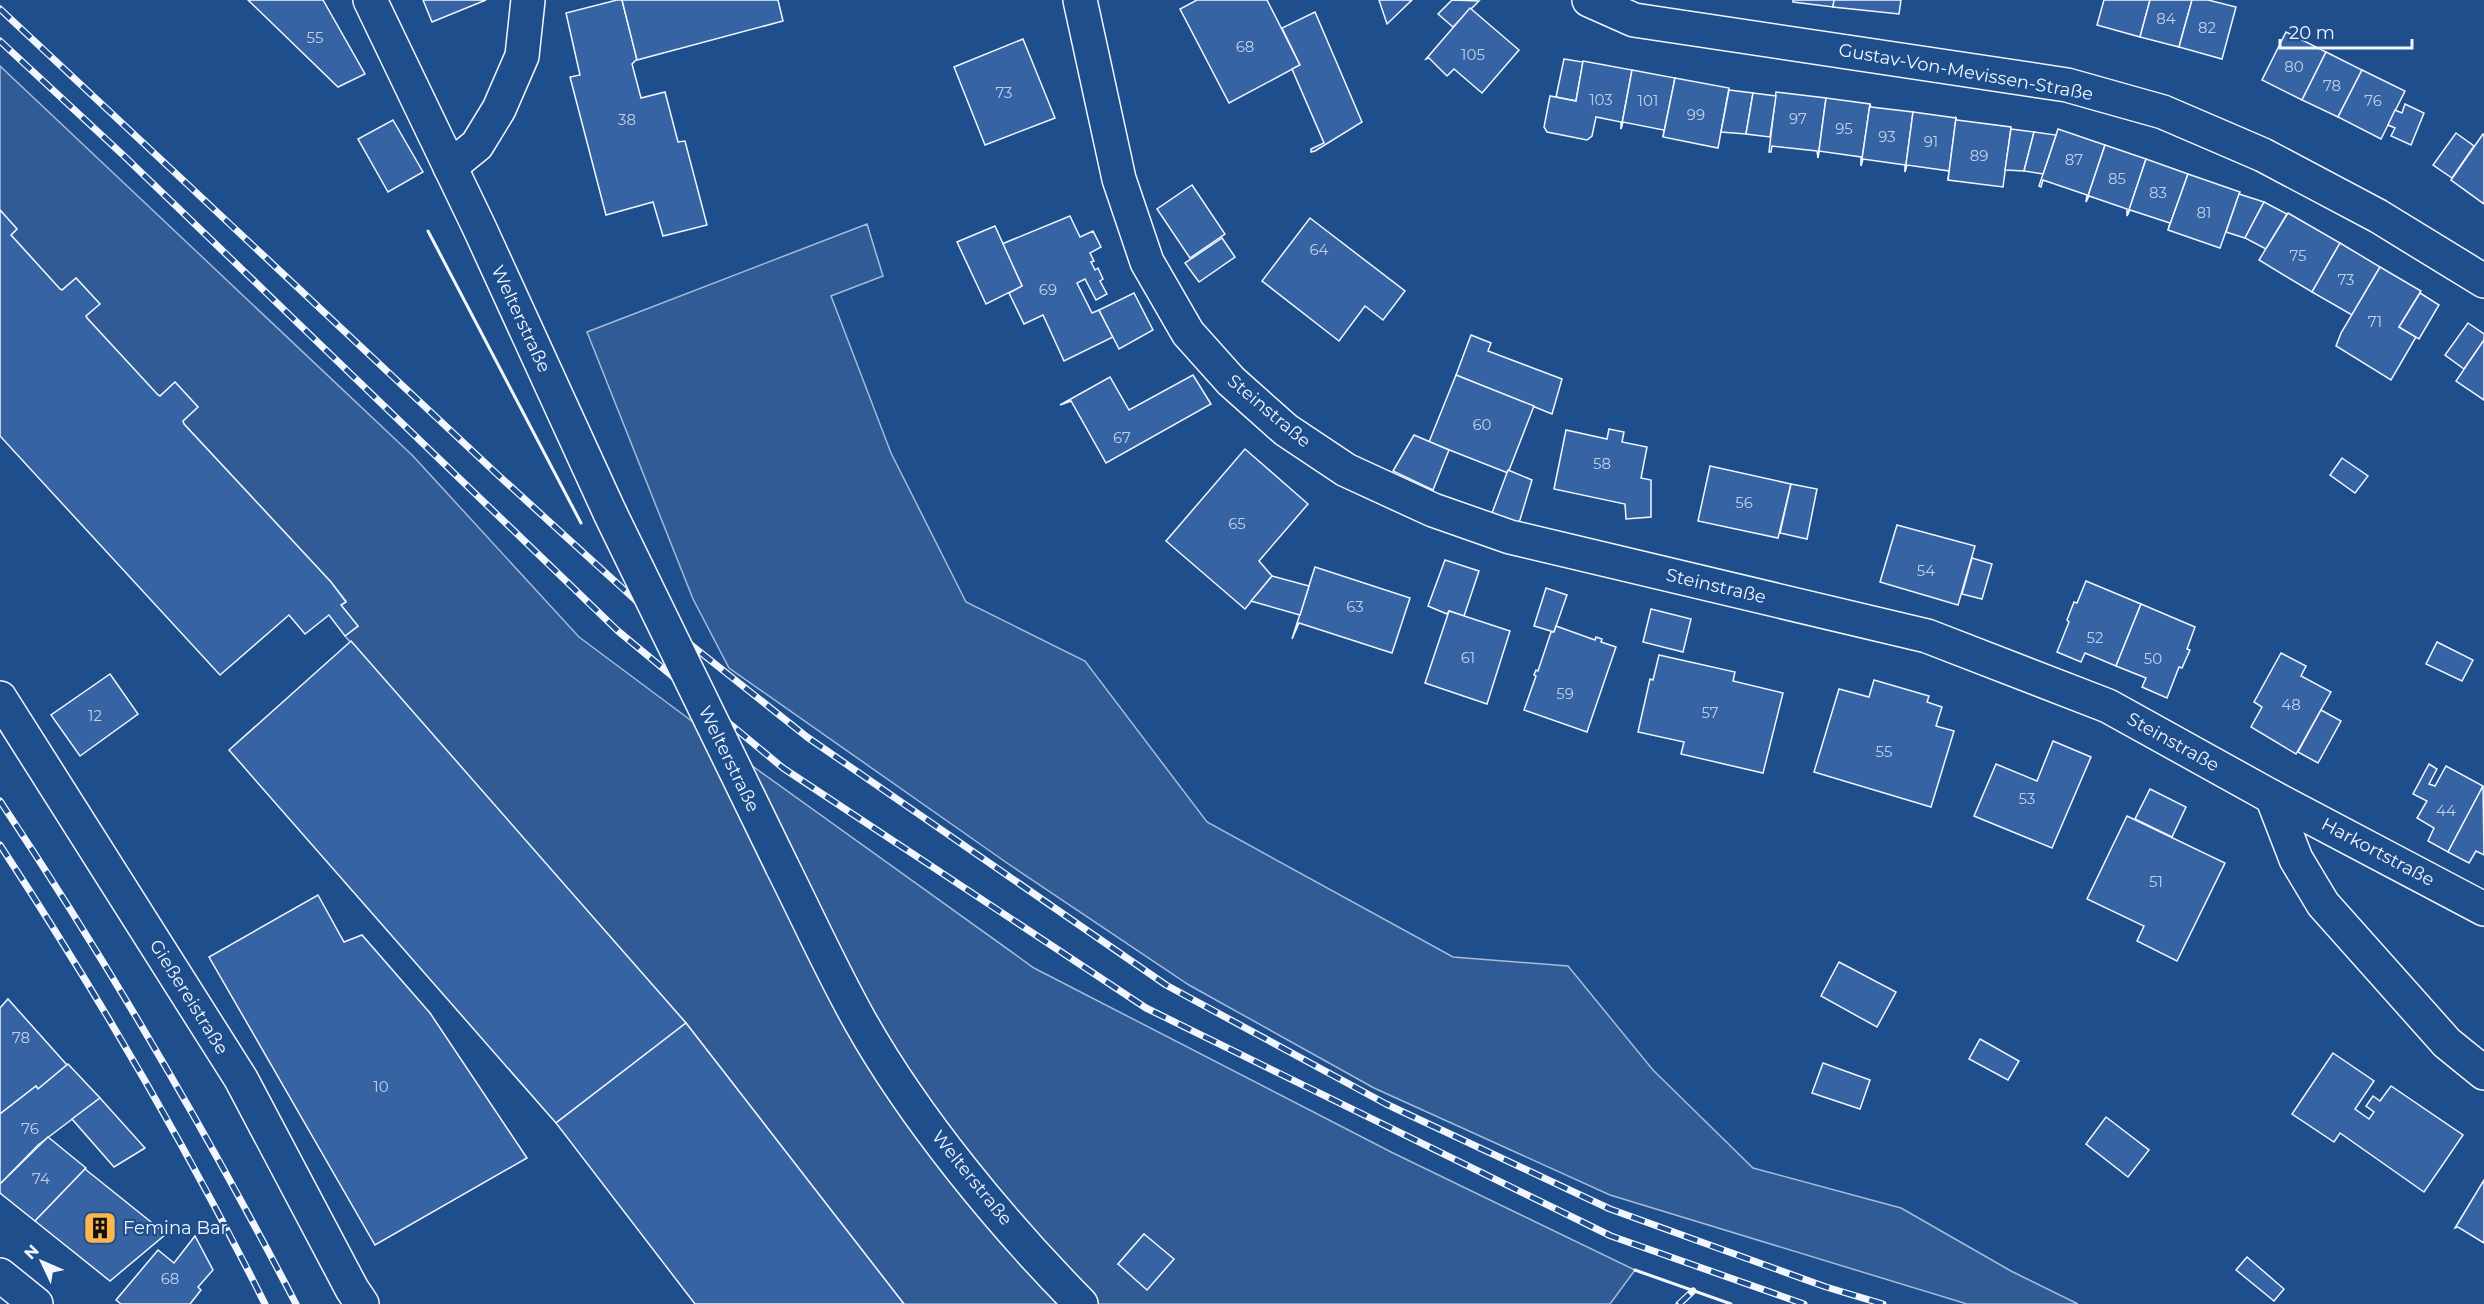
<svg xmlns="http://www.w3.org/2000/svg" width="2484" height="1304" font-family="Montserrat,sans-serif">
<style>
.built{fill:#305b95;stroke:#a8bbd7;stroke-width:1.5;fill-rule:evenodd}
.building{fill:#3563a3;stroke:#f2f6ff;stroke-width:1.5}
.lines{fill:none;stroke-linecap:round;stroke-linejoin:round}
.minor-casing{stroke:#f2f6ff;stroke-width:36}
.tertiary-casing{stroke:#f2f6ff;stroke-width:36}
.secondary-casing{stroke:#f2f6ff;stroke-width:36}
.minor{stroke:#1f4e8c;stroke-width:33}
.tertiary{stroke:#1f4e8c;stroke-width:33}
.secondary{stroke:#1f4e8c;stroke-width:33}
.rail-casing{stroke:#f2f6ff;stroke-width:7}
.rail{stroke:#1f4e8c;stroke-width:4.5;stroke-dasharray:14;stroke-linecap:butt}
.tertiary-bridge-casing{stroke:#f2f6ff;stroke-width:36;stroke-linecap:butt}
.tertiary-bridge{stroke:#1f4e8c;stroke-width:33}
.wall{stroke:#f2f6ff;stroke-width:3}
.labels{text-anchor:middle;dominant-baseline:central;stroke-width:4.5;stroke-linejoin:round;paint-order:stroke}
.number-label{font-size:15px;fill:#c3d1e8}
.street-label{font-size:18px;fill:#f2f6ff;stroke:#1f4e8c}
.poi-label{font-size:18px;fill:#f2f6ff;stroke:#1f4e8c;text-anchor:start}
</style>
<rect width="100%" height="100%" fill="#1f4e8c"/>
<g class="built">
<path d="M 0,66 L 413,456 L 579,637 L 744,760 L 1034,968 L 1393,1153 L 1635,1270 L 1610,1304 L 904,1304 L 686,1023 L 345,636 L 358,626 L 341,605 L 346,601 L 331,582 L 184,424 L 183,421 L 198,407 L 175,382 L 160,396 L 158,395 L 87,318 L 86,316 L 99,303 L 76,278 L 62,290 L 60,289 L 11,235 L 17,229 L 0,210 ZM 1144,1234 L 1173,1259 L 1118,1264 Z"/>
<path d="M 867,224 L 883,276 L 831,296 L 891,453 L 966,602 L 1085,661 L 1207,822 L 1453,957 L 1568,966 L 1653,1070 L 1753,1168 L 1901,1208 L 2011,1271 L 2078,1304 L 1967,1304 L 1610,1195 L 1374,1088 L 1189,985 L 1007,863 L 729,668 L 693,599 L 587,332 Z"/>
</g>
<g class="building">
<path d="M 248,0 L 323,0 L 365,74 L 338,87 Z"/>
<path d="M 423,0 L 486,0 L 432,22 Z"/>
<path d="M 617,0 L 622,0 L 637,59 L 632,64 L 641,98 L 665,92 L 678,142 L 685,141 L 707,225 L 663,236 L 653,202 L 606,215 L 570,77 L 580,75 L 566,13 Z"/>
<path d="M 622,0 L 778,0 L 783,21 L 637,60 Z"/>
<path d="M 1197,0 L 1267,0 L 1300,65 L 1229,103 L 1180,9 Z"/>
<path d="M 1379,0 L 1412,0 L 1387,24 Z"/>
<path d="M 1452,0 L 1479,1 L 1453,27 L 1438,14 Z"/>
<path d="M 1793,0 L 1834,0 L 1833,7 L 1793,2 Z"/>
<path d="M 1834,0 L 1901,0 L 1899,14 L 1833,7 Z"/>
<path d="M 2104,0 L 2150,0 L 2140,37 L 2097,25 Z"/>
<path d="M 2150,0 L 2192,0 L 2179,47 L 2140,37 Z"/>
<path d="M 2192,0 L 2208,0 L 2236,7 L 2222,59 L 2179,47 Z"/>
<path d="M 1470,8 L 1519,50 L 1482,93 L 1454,69 L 1447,76 L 1429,58 L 1426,59 Z"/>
<path d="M 1315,12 L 1362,122 L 1315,151 L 1311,152 L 1311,149 L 1324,143 L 1292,69 L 1300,65 L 1282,28 Z"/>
<path d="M 2286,32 L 2326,52 L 2302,100 L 2262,80 Z"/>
<path d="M 1023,39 L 1055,118 L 985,145 L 954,67 Z"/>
<path d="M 2326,52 L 2362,70 L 2338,117 L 2302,100 Z"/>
<path d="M 1564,59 L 1583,62 L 1576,101 L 1556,97 Z"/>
<path d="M 1583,61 L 1632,70 L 1621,129 L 1621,122 L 1596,117 L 1592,136 L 1587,140 L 1547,132 L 1544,127 L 1550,96 L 1576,101 Z"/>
<path d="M 1632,70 L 1675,78 L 1663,137 L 1664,130 L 1623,122 L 1621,129 Z"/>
<path d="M 2362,70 L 2405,91 L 2381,139 L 2338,117 Z"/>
<path d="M 1675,78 L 1729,88 L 1718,148 L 1663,137 Z"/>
<path d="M 1729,90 L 1753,93 L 1746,134 L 1721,132 Z"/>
<path d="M 1776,92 L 1826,98 L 1818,158 L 1817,151 L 1772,146 L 1771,152 L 1769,152 Z"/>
<path d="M 1753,93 L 1776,96 L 1770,137 L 1746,134 Z"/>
<path d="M 1826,98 L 1870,104 L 1861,166 L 1861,157 L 1819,151 L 1818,158 Z"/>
<path d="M 1870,104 L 1871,107 L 1913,112 L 1905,172 L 1905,165 L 1863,159 L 1861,166 Z"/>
<path d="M 2405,104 L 2424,113 L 2411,145 L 2391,136 L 2395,128 L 2388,125 L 2395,110 L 2402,113 Z"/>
<path d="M 1913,112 L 1956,118 L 1948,180 L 1949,171 L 1907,165 L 1905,172 Z"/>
<path d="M 1956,118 L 1957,120 L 2011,127 L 2003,187 L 1948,180 Z"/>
<path d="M 393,120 L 423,172 L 388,192 L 358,139 Z"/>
<path d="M 2011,129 L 2034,132 L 2024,171 L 2005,170 Z"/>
<path d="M 2058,129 L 2105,145 L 2086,202 L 2087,195 L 2043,180 L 2041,187 L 2039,186 Z"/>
<path d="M 2034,132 L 2056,135 L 2043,174 L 2024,171 Z"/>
<path d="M 2456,133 L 2474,146 L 2452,178 L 2433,165 Z"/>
<path d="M 2483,134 L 2484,135 L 2484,204 L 2451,180 Z"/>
<path d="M 2105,145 L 2146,159 L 2127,216 L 2127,209 L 2089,196 L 2086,202 Z"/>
<path d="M 2146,159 L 2188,174 L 2168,230 L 2170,223 L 2130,210 L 2127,216 Z"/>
<path d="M 2188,174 L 2240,192 L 2220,248 L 2168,230 Z"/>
<path d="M 1192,185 L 1225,234 L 1190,258 L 1157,209 Z"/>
<path d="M 2239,194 L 2264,202 L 2245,238 L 2226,232 Z"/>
<path d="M 2264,202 L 2287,214 L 2266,249 L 2245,238 Z"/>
<path d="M 0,210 L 17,229 L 11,235 L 60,289 L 62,290 L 76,278 L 100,304 L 86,316 L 87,318 L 158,395 L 160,396 L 175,382 L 198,407 L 183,421 L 184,424 L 331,582 L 346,602 L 341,605 L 358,626 L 345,636 L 329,615 L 305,634 L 289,615 L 220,675 L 0,436 Z"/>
<path d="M 2288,213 L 2340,243 L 2312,292 L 2259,260 Z"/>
<path d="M 1070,216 L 1080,237 L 1093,231 L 1101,247 L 1090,253 L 1094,261 L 1091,262 L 1095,270 L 1098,268 L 1103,279 L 1100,281 L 1107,294 L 1096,300 L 1085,279 L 1077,283 L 1092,313 L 1099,310 L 1113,337 L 1064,361 L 1043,315 L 1024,324 L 1009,293 L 1022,286 L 1002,244 Z"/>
<path d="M 1310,218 L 1405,291 L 1383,320 L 1365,306 L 1339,341 L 1262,281 Z"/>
<path d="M 995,226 L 1022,286 L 986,304 L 957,242 Z"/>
<path d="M 1222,238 L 1235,257 L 1199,282 L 1185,263 Z"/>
<path d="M 2340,243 L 2380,267 L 2352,315 L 2312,292 Z"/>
<path d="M 2380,267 L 2421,291 L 2399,327 L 2416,337 L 2391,380 L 2336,346 L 2341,333 Z"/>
<path d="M 1134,293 L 1153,330 L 1119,349 L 1099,310 Z"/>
<path d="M 2420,293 L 2439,305 L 2419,339 L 2399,327 Z"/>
<path d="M 2468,323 L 2484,334 L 2484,340 L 2464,369 L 2445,355 Z"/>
<path d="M 1471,335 L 1491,343 L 1488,351 L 1562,379 L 1552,414 L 1456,375 Z"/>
<path d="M 2484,340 L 2484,400 L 2456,381 Z"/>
<path d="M 1193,375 L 1211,404 L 1106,463 L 1071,401 L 1060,405 L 1110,377 L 1129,410 Z"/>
<path d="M 1456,375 L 1534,406 L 1508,473 L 1429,442 Z"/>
<path d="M 1609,429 L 1624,432 L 1622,442 L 1647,447 L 1641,478 L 1651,480 L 1651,517 L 1626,519 L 1625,504 L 1554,489 L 1566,430 L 1607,439 Z"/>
<path d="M 1414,435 L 1449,450 L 1433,490 L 1393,471 Z"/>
<path d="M 1245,449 L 1308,504 L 1259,561 L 1272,576 L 1245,609 L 1166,541 Z"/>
<path d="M 2342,458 L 2368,476 L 2355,493 L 2330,475 Z"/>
<path d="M 1710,466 L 1791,484 L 1778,538 L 1698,521 Z"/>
<path d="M 1508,470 L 1532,480 L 1519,523 L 1492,513 Z"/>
<path d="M 1791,484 L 1817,489 L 1807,539 L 1780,533 Z"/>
<path d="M 1897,525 L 1975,546 L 1958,605 L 1880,582 Z"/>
<path d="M 1972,558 L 1992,564 L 1982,599 L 1962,594 Z"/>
<path d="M 1445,560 L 1479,571 L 1464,616 L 1449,611 L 1447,614 L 1428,606 Z"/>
<path d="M 1315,567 L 1410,598 L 1392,653 L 1299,623 L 1292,639 Z"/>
<path d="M 1272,576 L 1309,586 L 1300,615 L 1251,601 Z"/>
<path d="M 2086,581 L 2141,604 L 2116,666 L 2085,653 L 2081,662 L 2057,652 L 2069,622 L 2067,620 L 2074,602 L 2077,603 Z"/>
<path d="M 1546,588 L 1567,595 L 1554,632 L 1534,626 Z"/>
<path d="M 2141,604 L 2195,627 L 2187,649 L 2190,650 L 2182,668 L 2179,667 L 2167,698 L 2142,687 L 2146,678 L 2116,666 Z"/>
<path d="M 1651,609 L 1691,619 L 1683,652 L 1643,642 Z"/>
<path d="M 1449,611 L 1510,631 L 1487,704 L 1425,683 Z"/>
<path d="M 1556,626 L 1595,640 L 1596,637 L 1602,639 L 1601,642 L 1616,647 L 1587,732 L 1524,710 L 1536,676 L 1534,675 L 1536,670 L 1538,671 L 1551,632 L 1554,632 Z"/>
<path d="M 351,641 L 686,1023 L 556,1123 L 229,750 Z"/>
<path d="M 2437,642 L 2473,660 L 2462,681 L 2426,664 Z"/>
<path d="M 2281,653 L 2306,666 L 2301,676 L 2331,692 L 2296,754 L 2251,727 L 2262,707 L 2254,702 Z"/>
<path d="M 1659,655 L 1735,672 L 1733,681 L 1783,693 L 1763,773 L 1681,754 L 1684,742 L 1638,732 L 1650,679 L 1653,680 Z"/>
<path d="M 110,674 L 138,714 L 80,756 L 51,715 Z"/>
<path d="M 1874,680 L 1929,696 L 1927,702 L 1942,707 L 1936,726 L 1954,731 L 1931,807 L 1814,772 L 1839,689 L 1869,697 Z"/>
<path d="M 2321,710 L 2341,721 L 2318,763 L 2298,752 Z"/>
<path d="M 2053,741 L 2091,757 L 2052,848 L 1974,816 L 1996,764 L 2037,781 Z"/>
<path d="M 2429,764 L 2437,769 L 2429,784 L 2435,786 L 2446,766 L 2483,786 L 2448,852 L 2428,841 L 2434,828 L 2417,818 L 2427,801 L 2413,794 Z"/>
<path d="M 2483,786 L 2484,855 L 2476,851 L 2469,863 L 2448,852 Z"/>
<path d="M 2150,789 L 2186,807 L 2172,837 L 2135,819 Z"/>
<path d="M 2127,816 L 2225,863 L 2177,961 L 2137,941 L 2144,926 L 2087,899 Z"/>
<path d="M 318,895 L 344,942 L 362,935 L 430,1013 L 527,1158 L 375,1245 L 209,957 Z"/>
<path d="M 1839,962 L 1896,992 L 1877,1027 L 1821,996 Z"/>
<path d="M 8,999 L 67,1065 L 38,1089 L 36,1086 L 0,1114 L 0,1008 Z"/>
<path d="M 686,1023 L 904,1304 L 695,1304 L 556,1123 Z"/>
<path d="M 1980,1039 L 2019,1061 L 2008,1080 L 1969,1059 Z"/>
<path d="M 2333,1053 L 2374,1081 L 2355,1109 L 2369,1119 L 2374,1112 L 2366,1106 L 2373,1096 L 2380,1101 L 2391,1086 L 2463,1135 L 2424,1192 L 2340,1133 L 2334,1142 L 2292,1114 Z"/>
<path d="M 1823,1063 L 1870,1080 L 1860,1109 L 1812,1093 Z"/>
<path d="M 68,1064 L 100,1098 L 38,1145 L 0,1184 L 0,1114 L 36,1086 L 38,1089 Z"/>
<path d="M 100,1098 L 145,1148 L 114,1167 L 72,1119 Z"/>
<path d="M 2106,1117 L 2149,1150 L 2128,1177 L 2086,1144 Z"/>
<path d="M 48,1137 L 86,1168 L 35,1221 L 0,1193 L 0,1184 Z"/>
<path d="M 85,1169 L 166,1234 L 110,1281 L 35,1221 Z"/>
<path d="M 2484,1180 L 2484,1243 L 2458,1227 L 2455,1228 Z"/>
<path d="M 1144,1234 L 1174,1259 L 1147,1290 L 1118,1264 Z"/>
<path d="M 195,1236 L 213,1270 L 198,1287 L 201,1290 L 190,1304 L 121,1304 L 116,1300 L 158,1250 L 174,1263 Z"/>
<path d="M 2247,1257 L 2284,1289 L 2274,1301 L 2236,1270 Z"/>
</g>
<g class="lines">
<defs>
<g id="minor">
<path d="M 1080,0 L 1119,179 L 1147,262 L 1188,333 L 1231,381 L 1286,430 L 1346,470 L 1433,510 L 1510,537 L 1927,636 L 2108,706 L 2272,797 L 2296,859 L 2323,904 L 2447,1043 L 2484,1073"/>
<path d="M 1589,0 L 1634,20 L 2067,85 L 2163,112 L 2263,155 L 2378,216 L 2484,281"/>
<path d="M 450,167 L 477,145 L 499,109 L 522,56 L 528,0"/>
<path d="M 0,698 L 241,1079 L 352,1289 L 362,1304"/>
<path d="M 2272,797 L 2484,909"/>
</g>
<g id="tertiary">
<path d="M 370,0 L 479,227 L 610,513"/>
<path d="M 782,866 C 808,918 832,971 860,1021 C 915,1119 1002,1224 1081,1304"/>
</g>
<path id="secondary" d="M 0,1275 L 36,1304"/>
</defs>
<use href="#minor" class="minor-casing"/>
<use href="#tertiary" class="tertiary-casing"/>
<use href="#secondary" class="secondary-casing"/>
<use href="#minor" class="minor"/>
<use href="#tertiary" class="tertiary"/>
<use href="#secondary" class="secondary"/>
<defs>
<g id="rail">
<path d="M 0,9 L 498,475 L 642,606 L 807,737 L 1166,985 L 1386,1104 L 1610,1209 L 1826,1287 L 1883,1304"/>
<path d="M 0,41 L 123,155 L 618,631 L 783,768 L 1146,1008 L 1611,1236 L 1804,1304"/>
<path d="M 0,801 C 108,963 206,1131 296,1304"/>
<path d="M 0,845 C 97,993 186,1146 265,1304"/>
<path d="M 1679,1304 L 1693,1291"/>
</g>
</defs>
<use href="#rail" class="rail-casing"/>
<use href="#rail" class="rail"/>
<defs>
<path id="tertiary-bridge" d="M 610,513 L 782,866"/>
</defs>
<use href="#tertiary-bridge" class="tertiary-bridge-casing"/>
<use href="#tertiary-bridge" class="tertiary-bridge"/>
<g class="wall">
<path d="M 428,231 L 581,523"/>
<path d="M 1635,1270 L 1731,1304"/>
</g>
</g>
<defs>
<symbol id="building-square" viewBox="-11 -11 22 22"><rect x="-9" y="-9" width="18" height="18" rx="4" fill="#ffb74d" stroke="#1f4e8c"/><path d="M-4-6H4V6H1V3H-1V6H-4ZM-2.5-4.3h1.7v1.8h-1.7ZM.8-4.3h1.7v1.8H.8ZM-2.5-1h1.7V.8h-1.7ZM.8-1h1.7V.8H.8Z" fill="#111"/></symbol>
</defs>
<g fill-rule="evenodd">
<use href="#building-square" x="81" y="1209" width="38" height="38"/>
</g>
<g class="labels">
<g class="number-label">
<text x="2166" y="18">84</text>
<text x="2207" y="27">82</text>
<text x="315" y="37">55</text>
<text x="1245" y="46">68</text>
<text x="1473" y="54">105</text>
<text x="2294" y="66">80</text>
<text x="2332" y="85">78</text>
<text x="1004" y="92">73</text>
<text x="1601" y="99">103</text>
<text x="1648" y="100">101</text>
<text x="2373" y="100">76</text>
<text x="1696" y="114">99</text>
<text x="1798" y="118">97</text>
<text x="627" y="119">38</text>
<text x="1844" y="128">95</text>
<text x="1887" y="136">93</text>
<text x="1931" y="141">91</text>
<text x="1979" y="155">89</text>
<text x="2074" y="159">87</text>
<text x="2117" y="178">85</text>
<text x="2158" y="192">83</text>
<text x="2204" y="212">81</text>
<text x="1319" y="249">64</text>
<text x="2298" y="255">75</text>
<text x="2346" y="279">73</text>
<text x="1048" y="289">69</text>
<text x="2375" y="321">71</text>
<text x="1482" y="424">60</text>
<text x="1122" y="437">67</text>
<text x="1602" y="463">58</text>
<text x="1744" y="502">56</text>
<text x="1237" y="523">65</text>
<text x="1926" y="570">54</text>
<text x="1355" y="606">63</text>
<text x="2095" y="637">52</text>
<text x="1468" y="657">61</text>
<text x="2153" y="658">50</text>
<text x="1565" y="693">59</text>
<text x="2291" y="704">48</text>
<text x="1710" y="712">57</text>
<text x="95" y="715">12</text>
<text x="1884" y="751">55</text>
<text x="2027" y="798">53</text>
<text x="2446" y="810">44</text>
<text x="2156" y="881">51</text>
<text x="21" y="1037">78</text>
<text x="381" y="1086">10</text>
<text x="30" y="1128">76</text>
<text x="41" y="1178">74</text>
<text x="170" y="1278">68</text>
</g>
<g class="street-label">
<text transform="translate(1966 72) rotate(10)">Gustav-Von-Mevissen-Straße</text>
<text transform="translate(521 319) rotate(65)">Welterstraße</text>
<text transform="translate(1269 411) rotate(40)">Steinstraße</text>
<text transform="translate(1716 586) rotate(13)">Steinstraße</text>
<text transform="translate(2173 742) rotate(29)">Steinstraße</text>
<text transform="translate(729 759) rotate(64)">Welterstraße</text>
<text transform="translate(2378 852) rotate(28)">Harkortstraße</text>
<text transform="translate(189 997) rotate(58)">Gießereistraße</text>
<text transform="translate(972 1178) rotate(51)">Welterstraße</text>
</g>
<g class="poi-label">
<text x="123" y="1228">Femina Bar</text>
</g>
</g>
<g transform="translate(42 1262) rotate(314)" stroke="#1f4e8c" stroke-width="4.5" paint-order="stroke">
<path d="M0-4.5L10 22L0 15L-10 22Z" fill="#f2f6ff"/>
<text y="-9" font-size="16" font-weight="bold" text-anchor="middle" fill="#f2f6ff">N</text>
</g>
<path d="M2280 39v9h132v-9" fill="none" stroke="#f2f6ff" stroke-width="3"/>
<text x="2289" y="39" font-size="18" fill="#f2f6ff" stroke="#1f4e8c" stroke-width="4.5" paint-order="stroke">20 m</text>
</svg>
